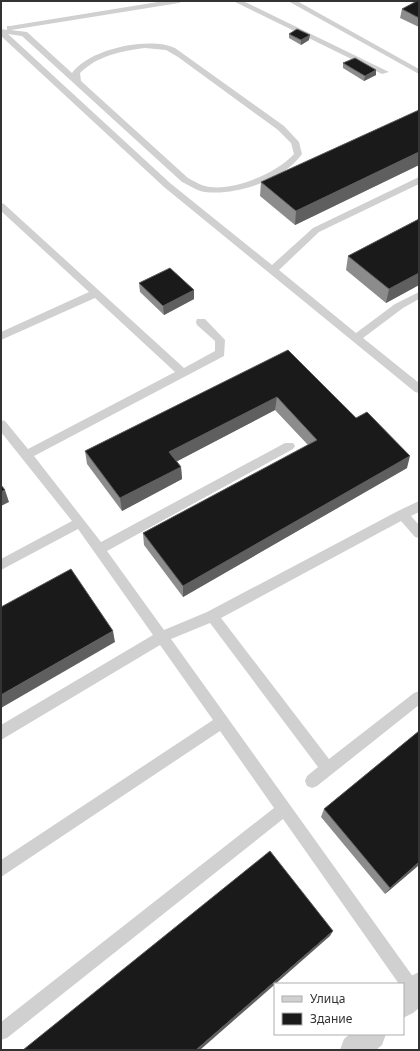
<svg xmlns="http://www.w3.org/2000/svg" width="420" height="1051" font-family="'Noto Sans',sans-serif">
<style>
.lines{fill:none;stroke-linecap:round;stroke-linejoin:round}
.service{fill:#d0d0d0;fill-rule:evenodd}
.tertiary{fill:#d0d0d0;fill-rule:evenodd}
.wall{fill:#8c8c8c}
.shaded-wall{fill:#5f5f5f}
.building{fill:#1a1a1a;stroke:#5f5f5f}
</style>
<rect width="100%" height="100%" fill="#fff"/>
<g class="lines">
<g class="service">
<path d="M 164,1 L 183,1 L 179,3 L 11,30 L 27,32 L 72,73 C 89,49 149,36 175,48 L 284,126 L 299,142 L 302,154 C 284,180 236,196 205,192 C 197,191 189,185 182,182 L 22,36 L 8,34 L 170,183 L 272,265 L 313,228 L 419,177 L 419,184 L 319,232 L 279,270 L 356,333 L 395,304 L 419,292 L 419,299 L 403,308 L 363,338 L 419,383 L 419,393 L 415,392 L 164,187 L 1,36 L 1,29 L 7,30 L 7,26 L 10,26 ZM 145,48 L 166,50 L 178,57 L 278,130 L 291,143 L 294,154 C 277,173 231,193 205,186 C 200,185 194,181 188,178 L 81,81 L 80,73 C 97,56 121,51 145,48 Z"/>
<path d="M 233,1 L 243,1 L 389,72 L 382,74 Z"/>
<path d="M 288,1 L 297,1 L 419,69 L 419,74 Z"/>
<path d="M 1,203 L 4,204 L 184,368 L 215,351 L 215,341 L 197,325 L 196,322 L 197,319 L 205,319 L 225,340 L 224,356 L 34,456 L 101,542 L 285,443 L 293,443 L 295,446 L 293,449 L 107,551 L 164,630 L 207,612 L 398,511 L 419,501 L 419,512 L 411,516 L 419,525 L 419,538 L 415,537 L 401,521 L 221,618 L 329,759 L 414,693 L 419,691 L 419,705 L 317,786 L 312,788 L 307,786 L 305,781 L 307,776 L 318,767 L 210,623 L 171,639 L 419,985 L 419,998 L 414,1000 C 406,997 403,992 403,984 L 399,984 L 283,819 L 7,1038 L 1,1040 L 1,1022 L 274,808 L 220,731 L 1,877 L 1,860 L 213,720 L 160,645 L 1,740 L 1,725 L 153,635 L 78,529 L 1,570 L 1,559 L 72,521 L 1,432 L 1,420 L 5,421 L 28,449 L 175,372 L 95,298 L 1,340 L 1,332 L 89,292 L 1,211 Z"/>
</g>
<g class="tertiary">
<path d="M 419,972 L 419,1008 L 413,1013 L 403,1018 L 403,984 L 401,984 L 409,977 Z"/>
<path d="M 350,1034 L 386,1034 L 382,1045 L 376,1050 L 340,1050 L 344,1039 Z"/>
</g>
</g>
<g class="wall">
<path d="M 419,2 L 419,27 L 400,18 L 402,9 Z"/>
<path d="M 289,34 L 309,40 L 301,45 L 289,38 Z"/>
<path d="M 343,63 L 376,70 L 376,75 L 364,81 L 343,68 Z"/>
<path d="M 419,110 L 419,165 L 295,225 L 260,196 L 261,182 Z"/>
<path d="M 419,219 L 419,285 L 386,303 L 346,270 L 348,256 Z"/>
<path d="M 139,283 L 194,290 L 194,299 L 164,315 L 140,292 Z"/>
<path d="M 288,350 L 407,468 L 183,597 L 144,545 L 143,533 L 308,445 L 275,410 L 177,461 L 181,467 L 182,479 L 122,511 L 87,464 L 85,451 Z"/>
<path d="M 419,731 L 419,865 L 385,894 L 321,817 L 324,809 Z"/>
</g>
<g class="shaded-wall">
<path d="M 310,35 L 309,40 L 301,45 L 301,40 Z"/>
<path d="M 376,70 L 376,75 L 364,81 L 365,76 Z"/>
<path d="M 419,152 L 419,165 L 295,225 L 296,211 Z"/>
<path d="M 419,273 L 419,285 L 386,303 L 389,289 Z"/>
<path d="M 194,290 L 194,299 L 164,315 L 163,306 Z"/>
<path d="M 277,397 L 275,410 L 170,465 L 169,452 Z"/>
<path d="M 410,456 L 407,468 L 183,597 L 183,586 Z"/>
<path d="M 181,467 L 182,479 L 122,511 L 120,498 Z"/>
<path d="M 5,490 L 9,502 L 1,506 L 1,492 Z"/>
<path d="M 113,631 L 115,642 L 1,708 L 1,695 Z"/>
<path d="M 419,862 L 419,865 L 385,894 L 390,888 Z"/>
<path d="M 333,931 L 330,936 L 200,1050 L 196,1050 Z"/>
</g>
<g class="building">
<path d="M 417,1 L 419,2 L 419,18 L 402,9 Z"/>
<path d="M 297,29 L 310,35 L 301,40 L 289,34 Z"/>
<path d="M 355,58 L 376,70 L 365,76 L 343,63 Z"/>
<path d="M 419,110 L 419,152 L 296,211 L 261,182 Z"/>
<path d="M 419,219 L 419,273 L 389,289 L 348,256 Z"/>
<path d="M 170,268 L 194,290 L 163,306 L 139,283 Z"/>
<path d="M 288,350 L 356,418 L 367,412 L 410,456 L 183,586 L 143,533 L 317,440 L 277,397 L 169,452 L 181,467 L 120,498 L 85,451 Z"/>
<path d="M 1,485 L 5,490 L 1,492 Z"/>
<path d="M 71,569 L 113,631 L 1,695 L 1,607 Z"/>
<path d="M 419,731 L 419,862 L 390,888 L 324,809 Z"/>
<path d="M 270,851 L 333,931 L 196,1050 L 23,1050 Z"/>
</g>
<rect width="420" height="1051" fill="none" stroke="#333333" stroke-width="4"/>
<rect x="274" y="983" width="130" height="52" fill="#ffffff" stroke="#adadad"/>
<rect x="282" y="996" width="20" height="6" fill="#d0d0d0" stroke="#adadad"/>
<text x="310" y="1003" font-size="12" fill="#333333">Улица</text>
<rect x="282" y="1013" width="20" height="12" fill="#1a1a1a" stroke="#adadad"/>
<text x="310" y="1023" font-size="12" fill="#333333">Здание</text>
</svg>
